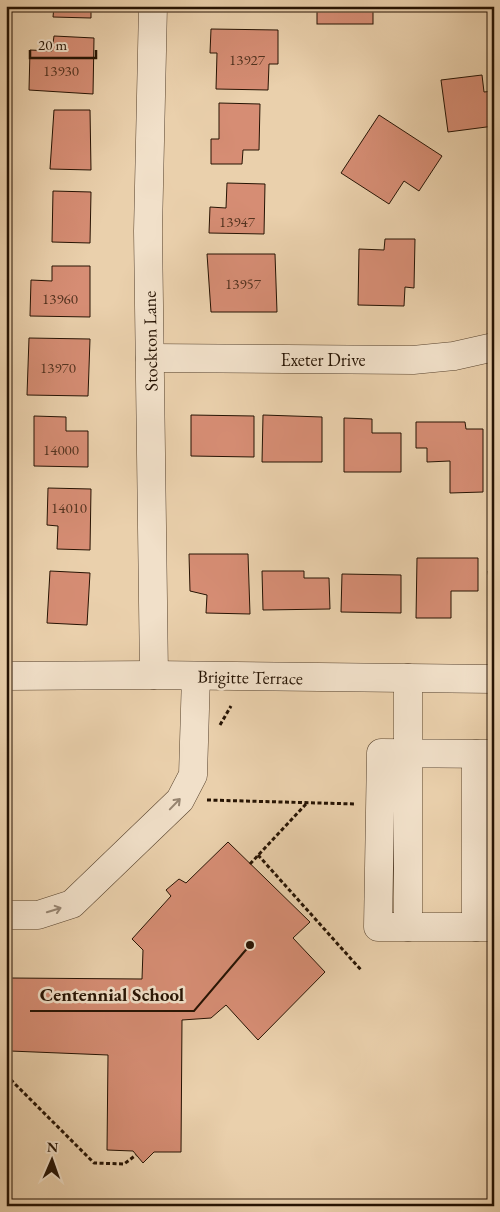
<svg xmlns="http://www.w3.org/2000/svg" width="500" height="1212" font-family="'EB Garamond',serif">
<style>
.building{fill:#d68d74;stroke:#261303}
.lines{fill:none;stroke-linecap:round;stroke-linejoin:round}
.minor-casing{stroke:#57422d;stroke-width:29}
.path{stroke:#261303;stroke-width:3;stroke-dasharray:4 2.5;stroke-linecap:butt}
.minor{stroke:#f1e0c9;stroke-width:28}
.oneway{stroke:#968470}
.labels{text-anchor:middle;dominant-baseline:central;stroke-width:5;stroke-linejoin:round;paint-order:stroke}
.number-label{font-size:15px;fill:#52321f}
.street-label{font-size:18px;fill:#261303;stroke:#f1e0c9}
.leader{fill:none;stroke:#261303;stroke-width:2}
.callout-dot{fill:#261303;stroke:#f1e0c9;stroke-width:2}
.callout-label{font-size:19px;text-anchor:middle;font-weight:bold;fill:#261303;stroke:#f1e0c9;stroke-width:5;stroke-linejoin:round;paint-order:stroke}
</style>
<rect width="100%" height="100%" fill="#ead0ac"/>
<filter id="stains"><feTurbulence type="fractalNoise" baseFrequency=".004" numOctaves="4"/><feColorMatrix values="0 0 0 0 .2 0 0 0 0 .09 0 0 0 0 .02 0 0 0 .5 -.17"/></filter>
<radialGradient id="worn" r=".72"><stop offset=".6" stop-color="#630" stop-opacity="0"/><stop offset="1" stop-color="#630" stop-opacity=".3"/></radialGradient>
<g class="building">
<path d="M 54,6 L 91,6 L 91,18 L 53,17 Z"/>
<rect x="317" y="6" width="56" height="18"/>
<path d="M 211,29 L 278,30 L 278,64 L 269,64 L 268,90 L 216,89 L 217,53 L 210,53 Z"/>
<path d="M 54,36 L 94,38 L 93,94 L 29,90 L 30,50 L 52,51 Z"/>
<path d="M 482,75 L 484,92 L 494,91 L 494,126 L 448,132 L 441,80 Z"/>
<path d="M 219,103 L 260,104 L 259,150 L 243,150 L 242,164 L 211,164 L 211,139 L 219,139 Z"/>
<path d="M 54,110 L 90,110 L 91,170 L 50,169 Z"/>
<path d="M 379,115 L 442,156 L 419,191 L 404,181 L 389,204 L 341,173 Z"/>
<path d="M 227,183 L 265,184 L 264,234 L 209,233 L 210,207 L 226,208 Z"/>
<path d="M 53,191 L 91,192 L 90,243 L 52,242 Z"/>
<path d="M 385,239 L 415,239 L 414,288 L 405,287 L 404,306 L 358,305 L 359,249 L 384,250 Z"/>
<path d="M 207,254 L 275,254 L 277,312 L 211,312 Z"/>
<path d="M 52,266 L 90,266 L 90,317 L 30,316 L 31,280 L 52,281 Z"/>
<path d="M 29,338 L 90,339 L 88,396 L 27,395 Z"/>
<path d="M 191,415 L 254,416 L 254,457 L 191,456 Z"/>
<path d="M 263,415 L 322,417 L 322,462 L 262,462 Z"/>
<path d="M 34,416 L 66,417 L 66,431 L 88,431 L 88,467 L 34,466 Z"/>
<path d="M 344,418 L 372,419 L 372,433 L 401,433 L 401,472 L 344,472 Z"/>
<path d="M 416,422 L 465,422 L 466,429 L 483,429 L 483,492 L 450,493 L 450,461 L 427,462 L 427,448 L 416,448 Z"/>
<path d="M 48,488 L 91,489 L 90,550 L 57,549 L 58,526 L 47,525 Z"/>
<path d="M 189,554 L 248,554 L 250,614 L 206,613 L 207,595 L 190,591 Z"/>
<path d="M 417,558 L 478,558 L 478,591 L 451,591 L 451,618 L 416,618 Z"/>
<path d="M 494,570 L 494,614 L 493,614 L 488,571 Z"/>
<path d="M 50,571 L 90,573 L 87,625 L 47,623 Z"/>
<path d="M 262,571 L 304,571 L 304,578 L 329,578 L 330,609 L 263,610 Z"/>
<path d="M 342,574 L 401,575 L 401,613 L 341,612 Z"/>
<path d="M 228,842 L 310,922 L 293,938 L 325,972 L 258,1040 L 226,1005 L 211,1018 L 182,1020 L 181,1152 L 154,1152 L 143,1163 L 133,1151 L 107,1150 L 108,1055 L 10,1051 L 11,1026 L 6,1022 L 6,1006 L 10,1003 L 11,978 L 142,979 L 143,950 L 132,939 L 171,896 L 166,890 L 179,879 L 186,883 Z"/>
</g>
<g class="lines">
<defs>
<g id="minor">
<path d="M 153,6 L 148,231 L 154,675"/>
<path d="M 150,358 L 413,360 L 454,356 L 494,347"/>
<path d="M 6,676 L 154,675 L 494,679"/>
<path d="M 408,678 L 408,927 L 378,927 L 381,753 L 494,754"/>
<path d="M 6,915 L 38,915 L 72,904 L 180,800 L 193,775 L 196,676"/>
<path d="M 408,927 L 494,927"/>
<path d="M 476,927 L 476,754"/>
</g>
</defs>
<use href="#minor" class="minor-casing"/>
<g class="path">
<path d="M 220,725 L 231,706"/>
<path d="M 207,800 L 356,804"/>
<path d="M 258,855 L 361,970"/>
<path d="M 250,864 L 307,803"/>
<path d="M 6,1075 L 94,1163 L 124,1164 L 136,1155"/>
</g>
<use href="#minor" class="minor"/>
</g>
<defs><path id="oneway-shaft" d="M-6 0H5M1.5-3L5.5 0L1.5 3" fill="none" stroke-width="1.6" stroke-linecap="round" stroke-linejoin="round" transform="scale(1.25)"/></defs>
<g class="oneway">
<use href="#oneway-shaft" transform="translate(175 804) rotate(-46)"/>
<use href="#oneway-shaft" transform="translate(54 910) rotate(-17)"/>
</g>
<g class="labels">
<g class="number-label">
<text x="247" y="59">13927</text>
<text x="61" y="70">13930</text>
<text x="237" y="221">13947</text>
<text x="243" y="283">13957</text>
<text x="60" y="298">13960</text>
<text x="58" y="367">13970</text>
<text x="61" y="449">14000</text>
<text x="69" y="507">14010</text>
</g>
<g class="street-label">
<text transform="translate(150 341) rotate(-91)">Stockton Lane</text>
<text x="323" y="359">Exeter Drive</text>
<text transform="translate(250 677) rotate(1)">Brigitte Terrace</text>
</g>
</g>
<path class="leader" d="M250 945L194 1011H30"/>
<circle class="callout-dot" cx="250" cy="945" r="5"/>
<g class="callout-label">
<text x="112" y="1001">Centennial School</text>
</g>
<rect width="500" height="1212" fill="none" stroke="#ead0ac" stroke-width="25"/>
<rect x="8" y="8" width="485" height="1197" fill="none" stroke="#261303" stroke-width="2.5"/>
<rect x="12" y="12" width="475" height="1187" fill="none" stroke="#261303"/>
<g transform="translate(52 1160) rotate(2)" stroke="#f1e0c9" stroke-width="4" paint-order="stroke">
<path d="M0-4L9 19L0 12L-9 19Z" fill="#261303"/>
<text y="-8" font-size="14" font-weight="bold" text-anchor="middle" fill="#261303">N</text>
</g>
<path d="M30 50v8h66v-8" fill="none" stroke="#261303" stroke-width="2.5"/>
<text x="38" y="50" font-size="15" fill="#261303" stroke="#f1e0c9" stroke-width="4" paint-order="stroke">20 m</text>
<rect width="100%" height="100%" filter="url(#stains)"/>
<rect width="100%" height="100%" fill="url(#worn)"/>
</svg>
